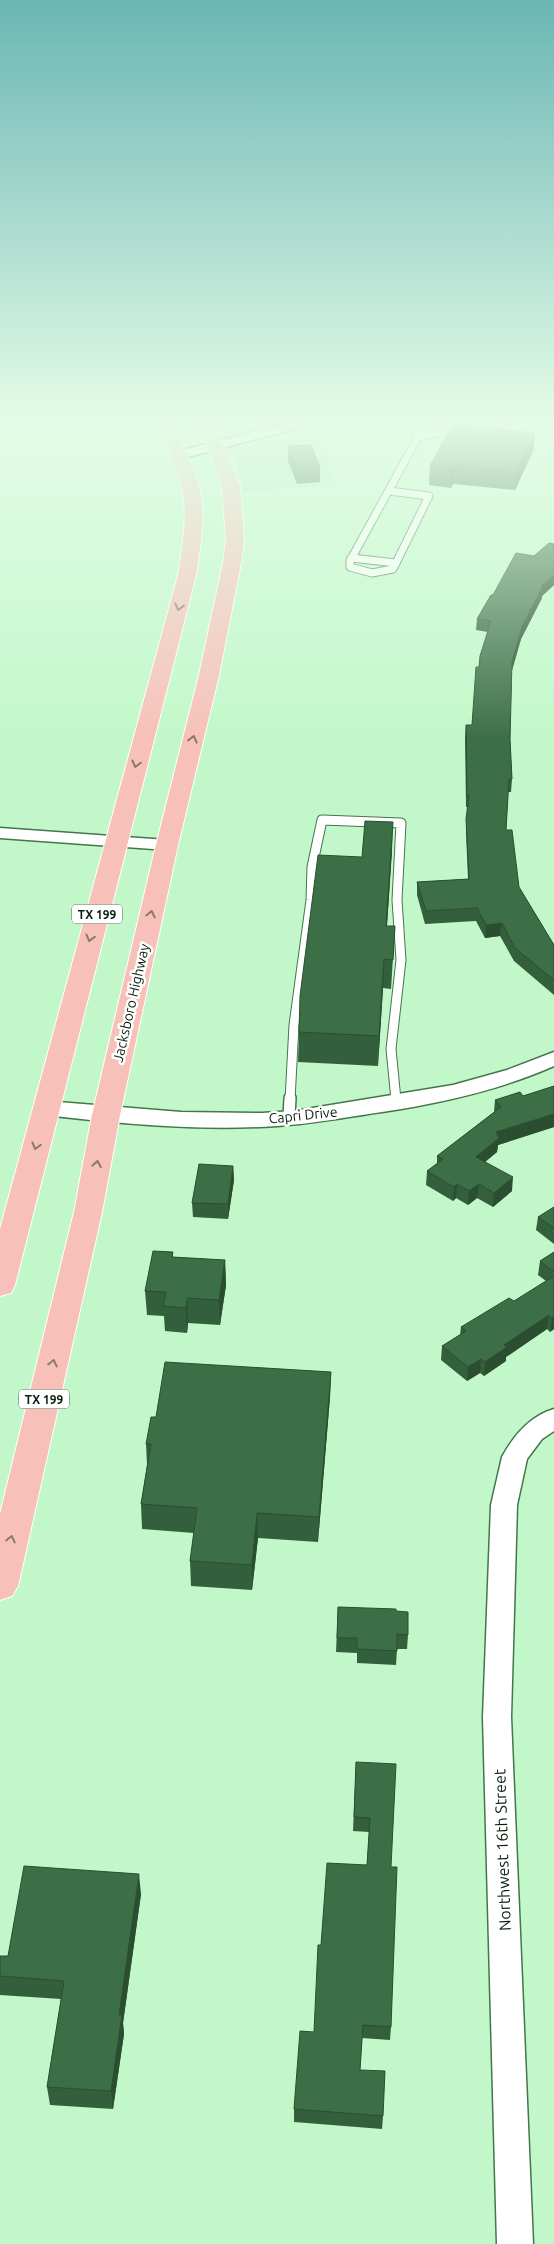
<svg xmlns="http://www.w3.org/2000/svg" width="554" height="2244" font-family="Ubuntu,sans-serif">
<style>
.built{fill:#b0edb9}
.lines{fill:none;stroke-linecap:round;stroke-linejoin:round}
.service-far2-casing{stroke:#44764c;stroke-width:9}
.service-far1-casing{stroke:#44764c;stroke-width:11}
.service-casing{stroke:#44764c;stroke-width:14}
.minor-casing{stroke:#44764c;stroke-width:3}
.primary-casing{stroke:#fff;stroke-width:2}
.service-far2{stroke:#fff;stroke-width:7}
.service-far1{stroke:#fff;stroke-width:9}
.service{stroke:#fff;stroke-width:11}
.minor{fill:#fff;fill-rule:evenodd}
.primary{fill:#f7c1b9;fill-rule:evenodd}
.wall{fill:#345f3c}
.shaded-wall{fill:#2b4e31}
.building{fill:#3d6f46;stroke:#2b4e31}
.oneway{stroke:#8c786c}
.labels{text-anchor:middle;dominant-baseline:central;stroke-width:5;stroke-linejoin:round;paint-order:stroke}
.shield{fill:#fff;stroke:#546257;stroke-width:1}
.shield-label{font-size:12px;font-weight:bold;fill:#0a1f0f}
.street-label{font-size:14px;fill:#0a1f0f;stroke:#fff}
.near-street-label{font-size:16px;fill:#0a1f0f;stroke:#fff}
</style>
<rect width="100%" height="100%" fill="#c2f8c9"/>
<path class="built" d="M 315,430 L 336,485 L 243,491 L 234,450 Z"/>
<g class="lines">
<defs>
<g id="service-far2">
<path d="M 496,424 L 514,436"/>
<path d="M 418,437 L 472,424"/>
<path d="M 389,491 L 429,496 L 393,569 L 372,573 L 350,567 L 350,561 L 418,437 L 418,432 L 413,424"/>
<path d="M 351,558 L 396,563"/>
</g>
<path id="service-far1" d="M 290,1100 L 294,1025 L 311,900 L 312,867 L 322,820 L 401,823 L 397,900 L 401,960 L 391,1049 L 396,1100"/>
<g id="service">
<path d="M 396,1098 L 396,1103"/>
<path d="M 289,1117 L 290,1098"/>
</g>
<g id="minor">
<path d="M 284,424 L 305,424 L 303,427 L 180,459 L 174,455 L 175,452 Z"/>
<path d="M 0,828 L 167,840 L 173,841 L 176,845 L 173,849 L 167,850 L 0,838 Z"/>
<path d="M 554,1052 L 554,1066 C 500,1090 441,1103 382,1112 C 347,1117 312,1124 277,1126 C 200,1131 122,1124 46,1115 L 39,1113 L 35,1108 L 39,1103 L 46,1101 L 181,1112 L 262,1113 L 294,1111 L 453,1085 L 507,1070 Z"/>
<path d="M 554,1409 L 554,1431 L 542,1439 L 527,1459 L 517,1505 L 511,1717 L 533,2244 L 497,2244 L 483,1717 L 491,1505 L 502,1457 C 514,1435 530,1416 554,1409 Z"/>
</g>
<g id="primary">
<path d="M 154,424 L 170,424 C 207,486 207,506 196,575 L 15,1285 L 11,1293 L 0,1296 L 0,1229 L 178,575 C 189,506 190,486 154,424 Z"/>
<path d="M 194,424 L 210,424 L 224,446 L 240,486 L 244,539 L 241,563 L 219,675 L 178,845 L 120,1115 L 102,1212 L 18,1586 L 12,1596 L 0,1600 L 0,1514 L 74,1212 L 92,1115 L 156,845 L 199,675 L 223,563 L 226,539 L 222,486 L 208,446 Z"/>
</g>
</defs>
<use href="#service-far2" class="service-far2-casing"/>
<use href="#service-far1" class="service-far1-casing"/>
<use href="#service" class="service-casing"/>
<use href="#minor" class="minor-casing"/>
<use href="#primary" class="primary-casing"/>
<use href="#service-far2" class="service-far2"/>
<use href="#service-far1" class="service-far1"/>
<use href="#service" class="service"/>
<use href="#minor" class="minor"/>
<use href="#primary" class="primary"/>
</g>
<g class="wall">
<path d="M 535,433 L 533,451 L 515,490 L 453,484 L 451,488 L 429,485 L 430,466 Z"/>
<path d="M 288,446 L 320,467 L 320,482 L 297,484 L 288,461 Z"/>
<path d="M 554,544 L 554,585 L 542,596 L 542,598 L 521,639 L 512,671 L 510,739 L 512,779 L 511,792 L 508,792 L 506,830 L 519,887 L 554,945 L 554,995 L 514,961 L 500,936 L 485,938 L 476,921 L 425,924 L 417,895 L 417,882 L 468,879 L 466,832 L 468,807 L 466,807 L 465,737 L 466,725 L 472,725 L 479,667 L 488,632 L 476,630 L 477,619 L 493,595 L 534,556 Z"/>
<path d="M 392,850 L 387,926 L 395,926 L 391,989 L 383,988 L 378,1066 L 298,1062 L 299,1032 L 362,857 Z"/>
<path d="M 554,1086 L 554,1127 L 498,1145 L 497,1152 L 485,1162 L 512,1191 L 493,1207 L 477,1198 L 468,1205 L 456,1198 L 453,1201 L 426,1185 L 427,1171 L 437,1164 L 437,1156 L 494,1112 L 495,1100 L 523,1096 Z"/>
<path d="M 233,1166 L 234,1180 L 228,1219 L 193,1217 L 192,1203 Z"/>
<path d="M 554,1207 L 554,1244 L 536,1230 L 538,1217 Z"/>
<path d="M 173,1252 L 173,1257 L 225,1260 L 226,1285 L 220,1325 L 188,1323 L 187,1333 L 165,1331 L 164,1316 L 147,1315 L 145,1291 Z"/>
<path d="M 554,1252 L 554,1329 L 550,1332 L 547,1329 L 506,1357 L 506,1361 L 484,1376 L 480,1373 L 467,1381 L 441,1360 L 442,1346 L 460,1335 L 461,1327 L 514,1301 L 546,1281 L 538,1275 L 540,1261 Z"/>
<path d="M 331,1372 L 330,1397 L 318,1542 L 258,1538 L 252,1590 L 191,1586 L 190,1561 L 194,1533 L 142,1529 L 141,1504 L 147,1465 L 146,1444 L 156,1417 Z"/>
<path d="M 338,1607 L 396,1611 L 408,1635 L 407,1649 L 397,1649 L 396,1665 L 357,1663 L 357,1653 L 336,1652 Z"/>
<path d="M 356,1762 L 391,1867 L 391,2027 L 390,2040 L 362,2038 L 360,2070 L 383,2116 L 382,2129 L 294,2122 L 294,2109 L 314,2032 L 321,1945 L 367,1865 L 369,1832 L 353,1831 Z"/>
<path d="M 141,1894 L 123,2023 L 124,2034 L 113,2109 L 50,2105 L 47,2087 L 61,1999 L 0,1995 L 0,1956 L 8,1956 Z"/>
</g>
<g class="shaded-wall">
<path d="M 535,433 L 533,451 L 515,490 L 516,472 Z"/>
<path d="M 455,465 L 453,484 L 451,488 L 452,469 Z"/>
<path d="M 554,575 L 554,585 L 542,596 L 542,598 L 521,639 L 511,673 L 512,661 L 522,627 L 541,586 Z"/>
<path d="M 393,822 L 392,850 L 385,954 L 386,926 Z"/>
<path d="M 502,923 L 500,936 L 485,938 L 486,925 Z"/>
<path d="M 384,959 L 383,988 L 378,1066 L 379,1036 Z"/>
<path d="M 554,1114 L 554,1127 L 498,1145 L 497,1152 L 474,1171 L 476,1157 L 496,1132 Z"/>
<path d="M 233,1166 L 234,1180 L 228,1219 L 228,1204 Z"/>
<path d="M 513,1177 L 512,1191 L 493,1207 L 494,1193 Z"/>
<path d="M 457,1184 L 456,1198 L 453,1201 L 454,1187 Z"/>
<path d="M 479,1184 L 477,1198 L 468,1205 L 469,1191 Z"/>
<path d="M 225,1260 L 226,1285 L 220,1325 L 219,1300 Z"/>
<path d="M 187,1298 L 188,1323 L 187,1333 L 186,1308 Z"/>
<path d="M 549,1315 L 547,1329 L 506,1357 L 506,1361 L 484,1376 L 485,1362 L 504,1345 Z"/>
<path d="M 554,1316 L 554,1329 L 550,1332 L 552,1318 Z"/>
<path d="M 481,1359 L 480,1373 L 467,1381 L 468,1367 Z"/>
<path d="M 331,1372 L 330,1397 L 318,1542 L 319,1517 Z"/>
<path d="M 257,1513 L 258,1538 L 252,1590 L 252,1565 Z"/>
<path d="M 139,1874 L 141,1894 L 123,2023 L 124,2034 L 113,2109 L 111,2091 L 119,2015 Z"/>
</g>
<g class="building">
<path d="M 453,424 L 535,433 L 516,472 L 455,465 L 452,469 L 430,466 Z"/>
<path d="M 311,445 L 320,467 L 297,468 L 288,446 Z"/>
<path d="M 549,543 L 554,544 L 554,575 L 541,586 L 543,586 L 522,627 L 512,661 L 510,739 L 512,779 L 509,779 L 506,830 L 512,830 L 519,887 L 554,945 L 554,980 L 515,948 L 502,923 L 486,925 L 477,908 L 426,911 L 417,882 L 469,879 L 466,819 L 469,795 L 467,795 L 466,725 L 472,725 L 476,667 L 479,667 L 480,656 L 491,621 L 477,619 L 491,595 L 493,595 L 516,553 L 534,556 Z"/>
<path d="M 365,821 L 393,822 L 386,926 L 395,926 L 393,960 L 384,959 L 379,1036 L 299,1032 L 300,996 L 318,855 L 362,857 Z"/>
<path d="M 554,1086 L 554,1114 L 496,1132 L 499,1138 L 476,1157 L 513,1177 L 494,1193 L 479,1184 L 469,1191 L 457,1184 L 454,1187 L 427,1171 L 443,1159 L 437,1156 L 501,1107 L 495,1100 L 520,1092 L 523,1096 Z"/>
<path d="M 199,1164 L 233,1166 L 228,1204 L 192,1203 Z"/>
<path d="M 554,1207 L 554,1228 L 538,1217 Z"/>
<path d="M 153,1251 L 173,1252 L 172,1257 L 225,1260 L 219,1300 L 187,1298 L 186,1308 L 163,1306 L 166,1292 L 145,1291 Z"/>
<path d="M 554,1252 L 554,1272 L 540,1261 Z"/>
<path d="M 554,1276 L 554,1316 L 552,1318 L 549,1315 L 504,1345 L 507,1347 L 485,1362 L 481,1359 L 468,1367 L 442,1346 L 466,1331 L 461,1327 L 509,1298 L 514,1301 Z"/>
<path d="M 165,1362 L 331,1372 L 319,1517 L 257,1513 L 252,1565 L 190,1561 L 197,1508 L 141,1504 L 151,1444 L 146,1444 L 151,1417 L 156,1417 Z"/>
<path d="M 338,1607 L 396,1609 L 396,1611 L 408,1612 L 408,1635 L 397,1634 L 397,1651 L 357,1649 L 357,1638 L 337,1638 Z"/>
<path d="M 356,1762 L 396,1764 L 391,1867 L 397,1867 L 391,2027 L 363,2025 L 360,2070 L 385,2071 L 383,2116 L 294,2109 L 300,2031 L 314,2032 L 318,1945 L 321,1945 L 327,1863 L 367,1865 L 370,1818 L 354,1817 Z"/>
<path d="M 24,1866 L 139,1874 L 119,2015 L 122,2015 L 111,2091 L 47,2087 L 64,1981 L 0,1976 L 0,1956 L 8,1956 Z"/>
</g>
<defs><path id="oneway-chevron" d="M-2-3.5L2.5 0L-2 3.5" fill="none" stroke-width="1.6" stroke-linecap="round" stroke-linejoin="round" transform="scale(1.25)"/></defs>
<g class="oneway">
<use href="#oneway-chevron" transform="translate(179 607) rotate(104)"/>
<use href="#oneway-chevron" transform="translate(193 739) rotate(-76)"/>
<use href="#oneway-chevron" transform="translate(136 764) rotate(105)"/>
<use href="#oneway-chevron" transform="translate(151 914) rotate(-77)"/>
<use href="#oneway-chevron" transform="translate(90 938) rotate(105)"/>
<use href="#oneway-chevron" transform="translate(36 1146) rotate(105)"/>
<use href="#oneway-chevron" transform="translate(97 1164) rotate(-80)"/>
<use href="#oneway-chevron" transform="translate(53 1363) rotate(-77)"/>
<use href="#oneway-chevron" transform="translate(11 1539) rotate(-77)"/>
</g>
<linearGradient id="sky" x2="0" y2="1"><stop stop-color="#6ab6b4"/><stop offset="0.57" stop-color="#e4fce7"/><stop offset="1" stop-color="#e4fce7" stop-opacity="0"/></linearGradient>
<rect width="554" height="738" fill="url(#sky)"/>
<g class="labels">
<g class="shield">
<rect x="72" y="904.5" width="50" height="19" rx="4"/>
<rect x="19" y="1389.5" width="50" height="19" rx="4"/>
</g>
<g class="shield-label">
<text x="97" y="914">TX 199</text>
<text x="44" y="1399">TX 199</text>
</g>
<g class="street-label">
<text transform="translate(131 1003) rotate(-77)">Jacksboro Highway</text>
<text transform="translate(303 1115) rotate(-6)">Capri Drive</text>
</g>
<g class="near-street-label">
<text transform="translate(502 1850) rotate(-92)">Northwest 16th Street</text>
</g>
</g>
</svg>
